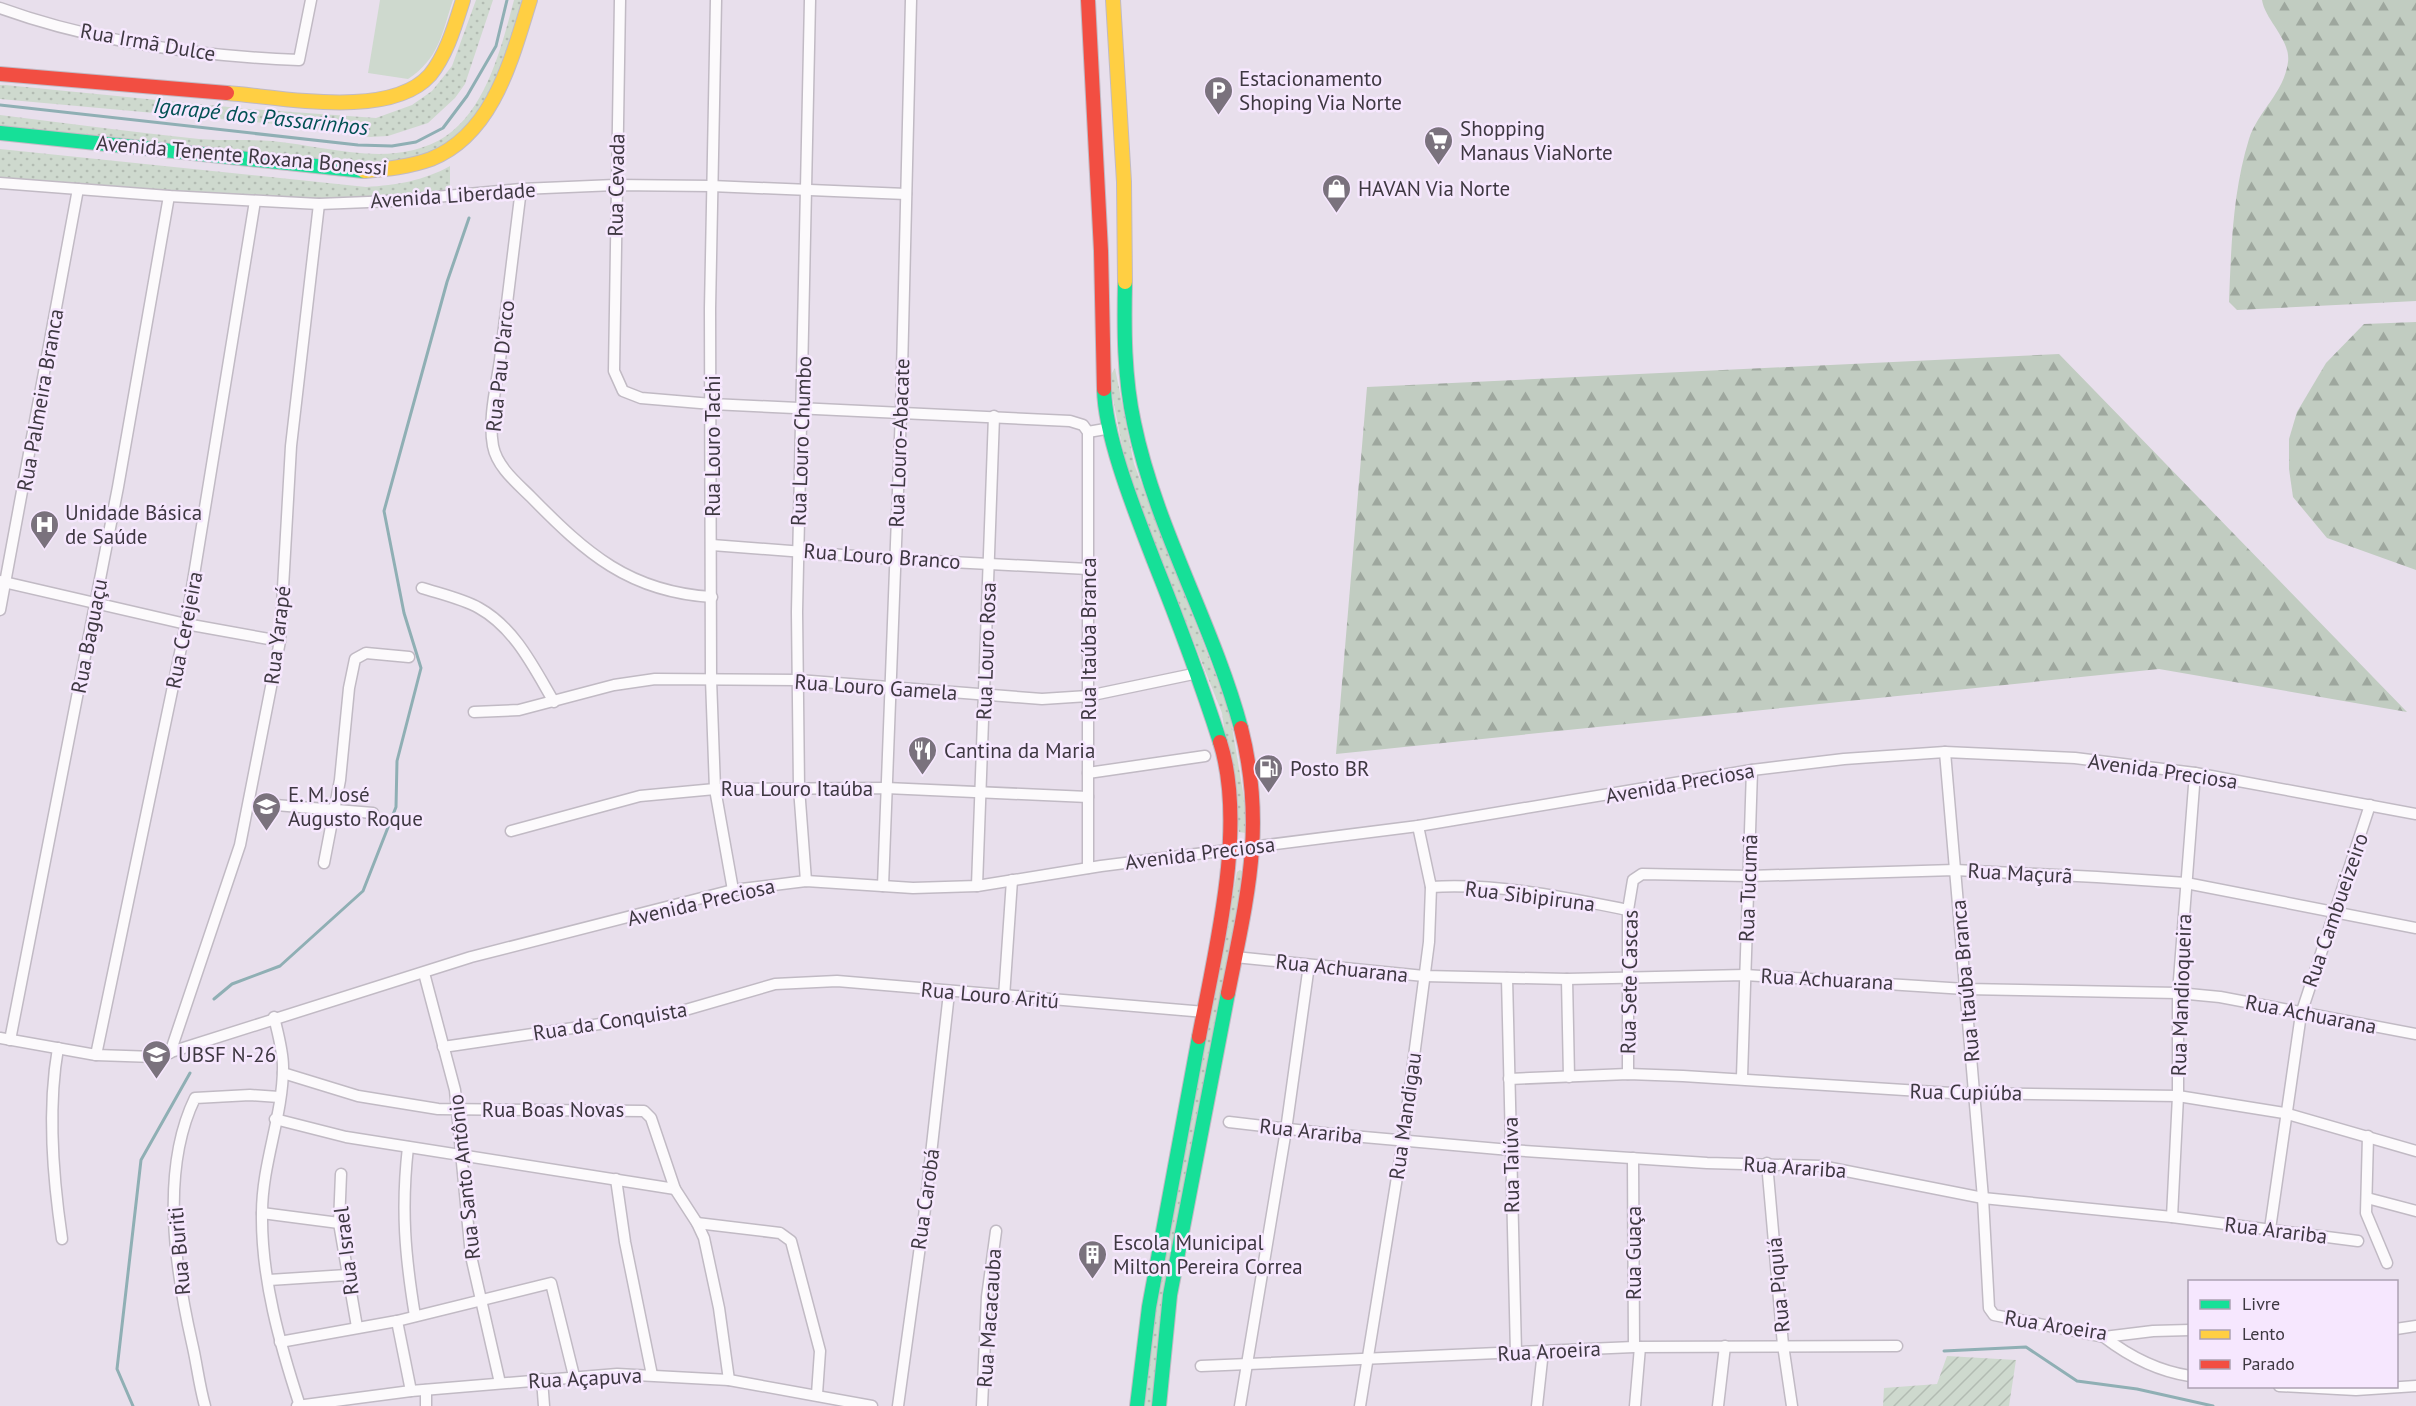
<svg xmlns="http://www.w3.org/2000/svg" width="2416" height="1406" font-family="'PT Sans',sans-serif">
<style>
.grass{fill:url(#grass-dots)}
.forest{fill:url(#forest-firs)}
.park{fill:#ced9ce}
.garden{fill:url(#garden-furrows)}
.lines{fill:none;stroke-linecap:round;stroke-linejoin:round}
.stream{stroke:#8fafb4;stroke-width:3}
.street-casing{stroke:#c1bac4;stroke-width:13}
.fast-casing{stroke:#c1bac4;stroke-width:16}
.slow-casing{stroke:#c1bac4;stroke-width:16}
.jam-casing{stroke:#c1bac4;stroke-width:16}
.street{stroke:#fcfafc;stroke-width:10}
.fast{stroke:#16e098;stroke-width:14}
.slow{stroke:#ffcf43;stroke-width:14}
.jam{stroke:#f24e42;stroke-width:14}
.labels{text-anchor:middle;dominant-baseline:central;stroke-width:5;stroke-linejoin:round;paint-order:stroke}
.street-label{font-size:21px;fill:#3e3841;stroke:#f6e7fe}
.poi-label{font-size:21px;fill:#3e3841;stroke:#f6e7fe;text-anchor:start}
.water-label{font-size:22px;font-style:italic;fill:#015053;stroke:#f6e7fe}
</style>
<defs>
<pattern id="grass-dots" width="8" height="8" patternUnits="userSpaceOnUse" patternTransform="scale(1.5)"><rect width="8" height="8" fill="#ced9ce"/><path d="M2 2h.1M6 6h.1" fill="none" stroke="#b2bbb2" stroke-width="1.8" stroke-linecap="round"/></pattern>
<pattern id="forest-firs" width="22" height="20" patternUnits="userSpaceOnUse" patternTransform="scale(1.5)"><rect width="22" height="20" fill="#c1ccc1"/><path d="M5 1l3.5 6h-7zM16 11l3.5 6h-7z" fill="#9ea79e"/></pattern>
<pattern id="garden-furrows" width="10" height="10" patternUnits="userSpaceOnUse" patternTransform="scale(1.5)"><rect width="10" height="10" fill="#ced9ce"/><path d="M-1 1l2-2M0 10L10 0M9 11l2-2" fill="none" stroke="#b2bbb2"/></pattern>
</defs>
<rect width="100%" height="100%" fill="#e8dfec"/>
<g class="grass">
<path d="M 476,0 L 493,0 L 465,84 L 455,98 L 428,123 L 388,136 L 370,137 L 275,124 L 0,99 L 0,85 L 5,85 L 249,109 L 376,118 L 412,105 L 432,91 L 452,66 Z"/>
<path d="M 514,0 L 525,0 L 499,79 L 457,141 L 403,165 L 370,167 L 0,130 L 0,115 C 66,123 133,132 199,139 C 223,141 248,139 272,141 C 327,146 395,170 446,136 C 487,108 502,45 514,0 Z"/>
<path d="M 0,149 L 366,187 C 397,185 423,181 450,166 L 450,191 L 322,202 L 0,181 Z"/>
<path d="M 1115,368 L 1134,464 L 1229,709 L 1245,804 L 1246,833 L 1239,832 L 1222,713 L 1128,477 L 1109,378 Z"/>
<path d="M 1240,870 L 1245,873 L 1152,1406 L 1145,1406 L 1155,1306 L 1237,872 Z"/>
</g>
<g class="forest">
<path d="M 2262,0 L 2416,0 L 2416,301 L 2237,310 L 2229,302 C 2231,248 2233,190 2249,139 C 2258,111 2284,93 2288,62 C 2291,40 2265,20 2262,0 Z"/>
<path d="M 2416,322 L 2416,570 L 2327,538 L 2293,497 L 2289,469 L 2289,439 L 2297,412 L 2326,363 L 2364,324 Z"/>
<path d="M 2059,354 L 2407,712 L 2159,669 L 1336,754 L 1367,387 Z"/>
</g>
<path class="park" d="M 380,0 L 453,0 C 442,33 439,59 408,79 L 368,73 Z"/>
<path class="garden" d="M 1947,1356 L 2016,1360 L 2009,1406 L 1883,1406 L 1884,1388 L 1937,1384 Z"/>
<g class="lines">
<g class="stream">
<path d="M 0,105 L 358,145 L 392,146 L 416,142 L 443,128 L 467,96 L 496,46 L 507,0"/>
<path d="M 214,999 L 232,984 L 280,966 L 363,891 L 396,807 L 397,761 L 421,668 L 404,613 L 384,511 L 447,282 L 469,218"/>
<path d="M 1944,1351 L 2026,1347 L 2077,1381 L 2137,1389 L 2213,1406"/>
<path d="M 133,1406 L 117,1369 L 141,1160 L 190,1073"/>
</g>
<defs>
<g id="street">
<path d="M 620,0 L 614,371 L 623,391 L 641,398 L 712,404 L 1070,421 L 1083,425 L 1088,432 L 1088,868"/>
<path d="M 716,0 L 710,309 L 711,679 L 715,789 L 733,890"/>
<path d="M 0,8 C 94,42 199,56 299,60 L 311,0"/>
<path d="M 0,183 L 169,196 L 319,204 L 393,201 L 521,189 L 615,185 L 711,186 L 906,194"/>
<path d="M 521,189 C 514,246 507,303 500,360 C 496,388 488,419 493,446 C 497,467 517,483 531,497 C 586,553 629,592 712,597"/>
<path d="M 1088,432 L 1111,428"/>
<path d="M 712,545 L 894,559 L 1088,569"/>
<path d="M 0,581 L 186,624 L 280,641"/>
<path d="M 422,588 C 441,594 463,599 479,608 C 515,628 534,668 554,702"/>
<path d="M 0,610 L 78,189"/>
<path d="M 474,712 L 519,710 L 614,685 L 655,679 L 798,680 L 1042,699 L 1088,696 L 1198,673"/>
<path d="M 1945,752 L 1983,1198 L 1989,1308 L 1994,1315 L 2104,1337 L 2153,1331 L 2190,1330"/>
<path d="M 1088,773 L 1205,756"/>
<path d="M 250,803 L 373,813"/>
<path d="M 511,831 L 640,796 L 715,789 L 886,788 L 1088,797"/>
<path d="M 324,863 L 340,780 L 349,688 L 355,659 L 366,653 L 409,657"/>
<path d="M 806,881 L 799,788 L 797,612 L 810,0"/>
<path d="M 883,886 L 901,412 L 911,0"/>
<path d="M 977,886 L 994,416"/>
<path d="M 1431,887 C 1498,883 1563,897 1628,910"/>
<path d="M 1235,957 L 1424,976 L 1567,979 L 1745,975 L 1965,989 L 2178,993 L 2220,997 L 2416,1034"/>
<path d="M 424,973 L 455,1090 L 471,1256 L 500,1383"/>
<path d="M 1507,978 L 1516,1353"/>
<path d="M 1567,979 L 1569,1077"/>
<path d="M 1004,997 L 1012,880"/>
<path d="M 274,1017 C 278,1034 283,1051 283,1067 C 283,1116 262,1163 262,1213 C 261,1278 280,1345 300,1406"/>
<path d="M 0,1038 L 96,1055 L 155,1057 L 471,957 L 733,890 L 806,881 L 913,888 L 977,886 L 1101,866 L 1418,826 L 1752,770 L 1844,759 L 1945,752 L 2075,758 L 2195,773 L 2416,814"/>
<path d="M 10,1040 L 118,487 L 169,196"/>
<path d="M 443,1047 L 675,1013 L 775,984 L 837,981 L 1205,1012"/>
<path d="M 58,1048 C 47,1110 53,1178 62,1239"/>
<path d="M 170,1053 L 240,845 L 280,641 L 291,446 L 319,204"/>
<path d="M 96,1055 L 186,624 L 255,201"/>
<path d="M 283,1073 L 358,1096 L 438,1109 L 644,1111 L 651,1118 L 675,1189 L 697,1223 L 704,1238 L 719,1308 L 729,1380"/>
<path d="M 1628,1074 L 1628,910 L 1633,880 L 1642,874 L 1749,876 L 1955,870 L 2097,877 L 2186,883 L 2416,928"/>
<path d="M 1742,1077 L 1752,770"/>
<path d="M 1509,1079 L 1628,1074 L 1683,1076 L 1952,1093 L 2178,1096 L 2284,1113 L 2416,1151"/>
<path d="M 275,1119 L 346,1137 L 675,1189"/>
<path d="M 1229,1122 L 1341,1135 L 1510,1150 L 1707,1163 L 1821,1166 L 1983,1198 L 2172,1217 L 2358,1241"/>
<path d="M 2368,1136 L 2366,1213 L 2387,1263"/>
<path d="M 408,1147 C 401,1209 405,1255 415,1316"/>
<path d="M 1633,1158 L 1634,1347"/>
<path d="M 1767,1163 L 1783,1345 L 1792,1406"/>
<path d="M 341,1174 L 339,1223 L 357,1327"/>
<path d="M 616,1179 L 625,1242 L 652,1375"/>
<path d="M 2367,1198 L 2416,1211"/>
<path d="M 262,1213 L 339,1223"/>
<path d="M 2172,1217 L 2178,1096 L 2178,993 L 2195,773"/>
<path d="M 697,1223 L 780,1233 L 791,1241 L 820,1351 L 817,1394"/>
<path d="M 2270,1229 L 2301,1014 L 2370,805"/>
<path d="M 269,1280 L 347,1275"/>
<path d="M 397,1321 L 411,1391"/>
<path d="M 2396,1329 L 2416,1326"/>
<path d="M 2104,1337 C 2130,1357 2157,1371 2190,1376"/>
<path d="M 280,1342 L 397,1321 L 551,1283 L 574,1376"/>
<path d="M 1201,1366 L 1634,1347 L 1897,1346"/>
<path d="M 542,1379 L 544,1406"/>
<path d="M 2279,1386 L 2356,1390 L 2416,1386"/>
<path d="M 426,1390 L 426,1406"/>
<path d="M 205,1406 C 199,1385 197,1364 192,1343 C 175,1268 160,1170 195,1098 L 250,1095 L 279,1097"/>
<path d="M 297,1406 L 411,1391 L 617,1374 L 729,1380 L 872,1406"/>
<path d="M 898,1406 L 924,1217 L 949,993"/>
<path d="M 982,1406 L 987,1297 L 996,1231"/>
<path d="M 1240,1406 L 1286,1130 L 1309,965"/>
<path d="M 1360,1406 L 1403,1140 L 1429,942 L 1431,887 L 1418,826"/>
<path d="M 1537,1406 L 1543,1351"/>
<path d="M 1635,1406 L 1640,1347"/>
<path d="M 1718,1406 L 1725,1346"/>
</g>
<g id="fast">
<path d="M 0,133 L 364,171"/>
<path d="M 1125,282 C 1124,329 1124,377 1134,423 C 1156,529 1213,624 1241,728"/>
<path d="M 1104,389 C 1105,438 1136,514 1154,561 C 1178,621 1200,680 1220,742"/>
<path d="M 1137,1406 L 1149,1307 L 1199,1037"/>
<path d="M 1159,1406 L 1170,1295 L 1228,993"/>
</g>
<g id="slow">
<path d="M 1113,0 L 1124,182 L 1125,282"/>
<path d="M 227,93 C 281,97 390,120 430,75 C 447,54 455,25 463,0"/>
<path d="M 364,171 C 387,169 409,167 431,159 C 494,134 512,57 530,0"/>
</g>
<g id="jam">
<path d="M 1088,0 L 1101,251 L 1104,389"/>
<path d="M 0,74 L 227,93"/>
<path d="M 1228,993 C 1247,897 1266,826 1241,728"/>
<path d="M 1199,1037 C 1215,951 1247,827 1220,742"/>
</g>
</defs>
<use href="#street" class="street-casing"/>
<use href="#fast" class="fast-casing"/>
<use href="#slow" class="slow-casing"/>
<use href="#jam" class="jam-casing"/>
<use href="#street" class="street"/>
<use href="#fast" class="fast"/>
<use href="#slow" class="slow"/>
<use href="#jam" class="jam"/>
</g>
<defs>
<symbol id="parking-pin" viewBox="-11 -11 22 30"><path d="M0 17L-7.5 6A9.5 9.5 0 1 1 7.5 6Z" fill="#7a727d" stroke="#f6e7fe"/><path d="M-3.5-5.5H1a3.5 3.5 0 0 1 0 7H-1V5.5H-3.5ZM-1-3.4V-.6H.8a1.4 1.4 0 0 0 0-2.8Z" fill="#fff"/></symbol>
<symbol id="supermarket-pin" viewBox="-11 -11 22 30"><path d="M0 17L-7.5 6A9.5 9.5 0 1 1 7.5 6Z" fill="#7a727d" stroke="#f6e7fe"/><path d="M-6-5.5h2.5l.6 2H6L4.5 2H-2.5L-4.4-4H-6ZM-1.5 3.2a1.3 1.3 0 1 0 .1 0ZM3 3.2a1.3 1.3 0 1 0 .1 0Z" fill="#fff"/></symbol>
<symbol id="shop-pin" viewBox="-11 -11 22 30"><path d="M0 17L-7.5 6A9.5 9.5 0 1 1 7.5 6Z" fill="#7a727d" stroke="#f6e7fe"/><path d="M-5-2.5h2.3a2.7 3.5 0 0 1 5.4 0H5L5.5 6h-11ZM-1.5-2.5h3a1.5 2.3 0 0 0-3 0Z" fill="#fff"/></symbol>
<symbol id="hospital-pin" viewBox="-11 -11 22 30"><path d="M0 17L-7.5 6A9.5 9.5 0 1 1 7.5 6Z" fill="#7a727d" stroke="#f6e7fe"/><path d="M-5-5h3v3.5h4V-5h3V5h-3V1.5h-4V5h-3Z" fill="#fff"/></symbol>
<symbol id="restaurant-pin" viewBox="-11 -11 22 30"><path d="M0 17L-7.5 6A9.5 9.5 0 1 1 7.5 6Z" fill="#7a727d" stroke="#f6e7fe"/><path d="M-5-6h1v4h1v-4h1v4h1v-4h1v5L-1.5 .5V6h-2V.5L-5-1ZM5-6V6H3V1.5H1.5Q1.5-4 5-6Z" fill="#fff"/></symbol>
<symbol id="fuel-pin" viewBox="-11 -11 22 30"><path d="M0 17L-7.5 6A9.5 9.5 0 1 1 7.5 6Z" fill="#7a727d" stroke="#f6e7fe"/><path d="M-5.5-6h7V0h2V4h1.3V-2.5L3-4.5l.8-.8L6-3V5H2.5V1h-1V6h-7ZM-4.2-4.7v3.2H.2V-4.7Z" fill="#fff"/></symbol>
<symbol id="school-pin" viewBox="-11 -11 22 30"><path d="M0 17L-7.5 6A9.5 9.5 0 1 1 7.5 6Z" fill="#7a727d" stroke="#f6e7fe"/><path d="M0-5L7-2L0 1L-7-2ZM-4 1L0 2.5L4 1V4Q0 6-4 4Z" fill="#fff"/></symbol>
<symbol id="building-pin" viewBox="-11 -11 22 30"><path d="M0 17L-7.5 6A9.5 9.5 0 1 1 7.5 6Z" fill="#7a727d" stroke="#f6e7fe"/><path d="M-4-6H4V6H1V3H-1V6H-4ZM-2.5-4.3h1.7v1.8h-1.7ZM.8-4.3h1.7v1.8H.8ZM-2.5-1h1.7V.8h-1.7ZM.8-1h1.7V.8H.8Z" fill="#fff"/></symbol>
</defs>
<g fill-rule="evenodd">
<use href="#parking-pin" x="1202" y="74" width="33" height="45"/>
<use href="#supermarket-pin" x="1422" y="124" width="33" height="45"/>
<use href="#shop-pin" x="1320" y="172" width="33" height="45"/>
<use href="#hospital-pin" x="28" y="508" width="33" height="45"/>
<use href="#restaurant-pin" x="906" y="734" width="33" height="45"/>
<use href="#fuel-pin" x="1252" y="752" width="33" height="45"/>
<use href="#school-pin" x="250" y="790" width="33" height="45"/>
<use href="#school-pin" x="140" y="1038" width="33" height="45"/>
<use href="#building-pin" x="1076" y="1238" width="33" height="45"/>
</g>
<g class="labels">
<g class="street-label">
<text transform="translate(148 42) rotate(10)">Rua Irmã Dulce</text>
<text transform="translate(242 155) rotate(5)">Avenida Tenente Roxana Bonessi</text>
<text transform="translate(616 185) rotate(-89)">Rua Cevada</text>
<text transform="translate(453 195) rotate(-4)">Avenida Liberdade</text>
<text transform="translate(500 366) rotate(-84)">Rua Pau D'arco</text>
<text transform="translate(40 400) rotate(-80)">Rua Palmeira Branca</text>
<text transform="translate(801 441) rotate(-88)">Rua Louro Chumbo</text>
<text transform="translate(899 443) rotate(-88)">Rua Louro-Abacate</text>
<text transform="translate(712 446) rotate(-90)">Rua Louro Tachi</text>
<text transform="translate(882 556) rotate(4)">Rua Louro Branco</text>
<text transform="translate(184 630) rotate(-79)">Rua Cerejeira</text>
<text transform="translate(277 635) rotate(-83)">Rua Yarapé</text>
<text transform="translate(89 636) rotate(-79)">Rua Baguaçu</text>
<text transform="translate(1088 639) rotate(-90)">Rua Itaúba Branca</text>
<text transform="translate(986 651) rotate(-88)">Rua Louro Rosa</text>
<text transform="translate(876 687) rotate(4)">Rua Louro Gamela</text>
<text transform="translate(2163 771) rotate(8)">Avenida Preciosa</text>
<text transform="translate(1680 783) rotate(-10)">Avenida Preciosa</text>
<text x="797" y="788">Rua Louro Itaúba</text>
<text transform="translate(1200 853) rotate(-7)">Avenida Preciosa</text>
<text transform="translate(2020 873) rotate(3)">Rua Maçurã</text>
<text transform="translate(1748 888) rotate(-88)">Rua Tucumã</text>
<text transform="translate(1530 896) rotate(7)">Rua Sibipiruna</text>
<text transform="translate(701 902) rotate(-13)">Avenida Preciosa</text>
<text transform="translate(2335 910) rotate(-71)">Rua Cambueizeiro</text>
<text transform="translate(1342 968) rotate(6)">Rua Achuarana</text>
<text transform="translate(1827 979) rotate(3)">Rua Achuarana</text>
<text transform="translate(1965 981) rotate(-95)">Rua Itaúba Branca</text>
<text transform="translate(1629 982) rotate(-89)">Rua Sete Cascas</text>
<text transform="translate(990 995) rotate(5)">Rua Louro Aritú</text>
<text transform="translate(2181 995) rotate(-88)">Rua Mandioqueira</text>
<text transform="translate(2311 1014) rotate(11)">Rua Achuarana</text>
<text transform="translate(610 1021) rotate(-9)">Rua da Conquista</text>
<text transform="translate(1966 1092) rotate(1)">Rua Cupiúba</text>
<text x="553" y="1109">Rua Boas Novas</text>
<text transform="translate(1405 1116) rotate(-82)">Rua Mandigau</text>
<text transform="translate(1311 1131) rotate(6)">Rua Arariba</text>
<text transform="translate(1511 1165) rotate(-91)">Rua Taiúva</text>
<text transform="translate(1795 1167) rotate(4)">Rua Arariba</text>
<text transform="translate(464 1177) rotate(-96)">Rua Santo Antônio</text>
<text transform="translate(925 1199) rotate(-82)">Rua Carobá</text>
<text transform="translate(2276 1230) rotate(7)">Rua Arariba</text>
<text transform="translate(179 1251) rotate(-95)">Rua Buriti</text>
<text transform="translate(346 1251) rotate(-97)">Rua Israel</text>
<text transform="translate(1633 1253) rotate(-90)">Rua Guaça</text>
<text transform="translate(1778 1285) rotate(-95)">Rua Piquiá</text>
<text transform="translate(989 1318) rotate(-86)">Rua Macacauba</text>
<text transform="translate(2056 1325) rotate(9)">Rua Aroeira</text>
<text transform="translate(1549 1351) rotate(-3)">Rua Aroeira</text>
<text transform="translate(585 1378) rotate(-3)">Rua Açapuva</text>
</g>
<g class="poi-label">
<text x="1239" y="78">Estacionamento<tspan x="1239" dy="24">Shoping Via Norte</tspan></text>
<text x="1460" y="128">Shopping<tspan x="1460" dy="24">Manaus ViaNorte</tspan></text>
<text x="1358" y="188">HAVAN Via Norte</text>
<text x="65" y="512">Unidade Básica<tspan x="65" dy="24">de Saúde</tspan></text>
<text x="944" y="750">Cantina da Maria</text>
<text x="1290" y="768">Posto BR</text>
<text x="288" y="794">E. M. José<tspan x="288" dy="24">Augusto Roque</tspan></text>
<text x="178" y="1054">UBSF N-26</text>
<text x="1113" y="1242">Escola Municipal<tspan x="1113" dy="24">Milton Pereira Correa</tspan></text>
</g>
<g class="water-label">
<text transform="translate(261 116) rotate(6)">Igarapé dos Passarinhos</text>
</g>
</g>
<rect x="2188" y="1280" width="210" height="108" fill="#f6e7fe" stroke="#aca1b2" stroke-width="1.5"/>
<rect x="2200" y="1300" width="30" height="9" fill="#16e098" stroke="#aca1b2" stroke-width="1.5"/>
<text x="2242" y="1310" font-size="18" fill="#3e3841">Livre</text>
<rect x="2200" y="1330" width="30" height="9" fill="#ffcf43" stroke="#aca1b2" stroke-width="1.5"/>
<text x="2242" y="1340" font-size="18" fill="#3e3841">Lento</text>
<rect x="2200" y="1360" width="30" height="9" fill="#f24e42" stroke="#aca1b2" stroke-width="1.5"/>
<text x="2242" y="1370" font-size="18" fill="#3e3841">Parado</text>
</svg>
